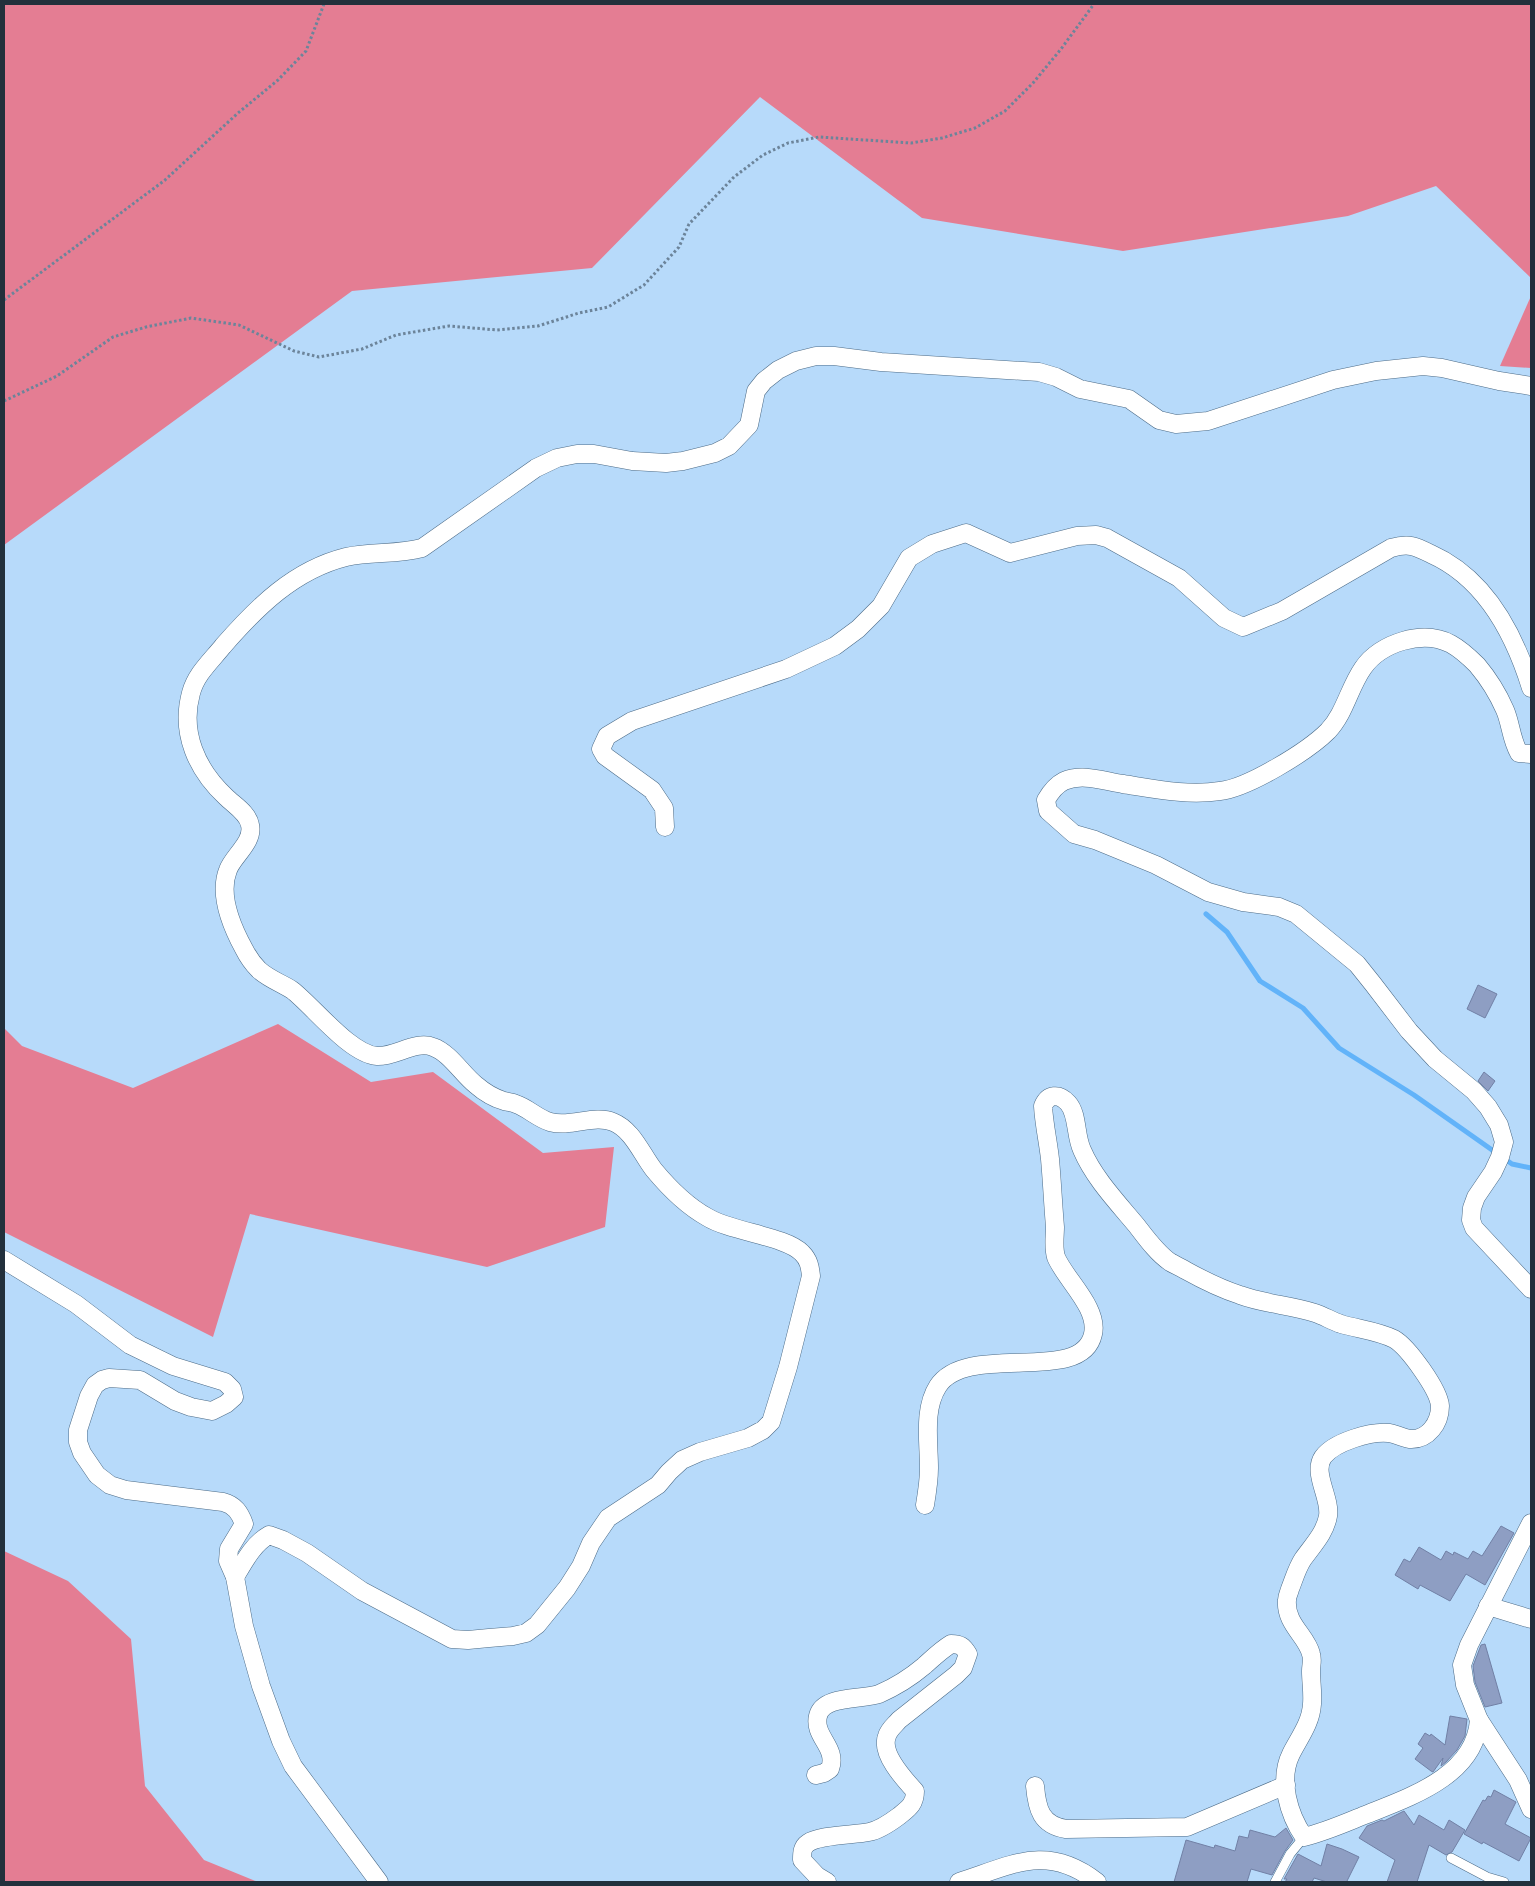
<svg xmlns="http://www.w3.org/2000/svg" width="1535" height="1886" font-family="Barlow,sans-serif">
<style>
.forest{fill:#e47d93}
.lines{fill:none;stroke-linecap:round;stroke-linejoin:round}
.stream{stroke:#62b3f9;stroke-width:5}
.building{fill:#8e9ec3;stroke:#7180a5}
.lane-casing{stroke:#4c6b87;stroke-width:10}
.street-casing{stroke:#4c6b87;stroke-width:19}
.path{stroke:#6c849a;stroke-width:3;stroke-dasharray:2.5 2.5;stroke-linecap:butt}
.lane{stroke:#fff;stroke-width:9}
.street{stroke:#fff;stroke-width:18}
</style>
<rect width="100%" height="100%" fill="#b7dafa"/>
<g class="forest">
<path d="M 4,4 L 1531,4 L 1531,278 L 1436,186 L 1348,216 L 1123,251 L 922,218 L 760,97 L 592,268 L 352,291 L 4,545 Z"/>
<path d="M 1531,296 L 1531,368 L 1500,366 Z"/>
<path d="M 278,1024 L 371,1082 L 433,1072 L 543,1153 L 614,1147 L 605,1227 L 487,1267 L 250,1214 L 213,1337 L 4,1232 L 4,1028 L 22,1046 L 133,1088 Z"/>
<path d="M 4,1551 L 68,1581 L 131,1639 L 145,1786 L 204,1860 L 258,1882 L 4,1882 Z"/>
</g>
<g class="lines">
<path class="stream" d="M 1206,914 L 1227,932 L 1260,981 L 1303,1008 L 1339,1048 L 1414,1095 L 1512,1164 L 1531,1168"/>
</g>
<g class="building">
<path d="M 1478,985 L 1497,994 L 1485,1018 L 1467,1009 Z"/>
<path d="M 1484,1072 L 1495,1081 L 1488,1091 L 1478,1081 Z"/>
<path d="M 1501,1526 L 1514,1533 L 1485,1585 L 1466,1574 L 1450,1601 L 1420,1585 L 1418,1589 L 1395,1575 L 1404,1559 L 1410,1562 L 1419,1547 L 1441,1560 L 1446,1551 L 1453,1555 L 1454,1552 L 1468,1559 L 1473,1551 L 1482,1556 Z"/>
<path d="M 1485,1644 L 1502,1703 L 1485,1707 L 1475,1682 L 1473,1666 L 1481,1645 Z"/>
<path d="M 1450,1716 L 1467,1719 L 1465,1736 L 1457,1750 L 1446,1762 L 1441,1766 L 1443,1758 L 1433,1772 L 1431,1771 L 1415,1759 L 1423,1748 L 1418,1744 L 1425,1733 L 1430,1736 L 1431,1734 L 1445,1745 Z"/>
<path d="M 1494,1790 L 1516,1802 L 1505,1824 L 1531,1838 L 1519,1861 L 1483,1842 L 1482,1844 L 1464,1834 L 1483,1800 L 1485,1801 L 1488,1796 L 1491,1797 Z"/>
<path d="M 1404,1811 L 1414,1825 L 1419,1815 L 1444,1830 L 1449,1820 L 1465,1830 L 1452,1852 L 1446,1855 L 1429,1845 L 1417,1882 L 1387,1882 L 1395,1860 L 1359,1838 L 1367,1826 L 1382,1820 L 1384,1821 Z"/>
<path d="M 1286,1828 L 1293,1840 L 1285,1851 L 1272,1875 L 1251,1869 L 1247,1882 L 1174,1882 L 1186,1840 L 1214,1848 L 1215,1845 L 1235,1851 L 1239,1836 L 1248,1838 L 1250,1830 L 1275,1837 Z"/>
<path d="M 1327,1844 L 1342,1849 L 1359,1857 L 1347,1881 L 1350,1882 L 1327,1882 L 1314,1878 L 1312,1882 L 1285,1882 L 1287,1879 L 1284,1879 L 1298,1854 L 1321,1866 Z"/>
</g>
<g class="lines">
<defs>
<g id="lane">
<path d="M 1451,1858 L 1487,1877 L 1504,1882"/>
<path d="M 1275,1882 L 1290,1854 L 1304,1837"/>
</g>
<g id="street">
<path d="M 1531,754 L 1519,753 C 1511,739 1511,724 1505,710 C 1498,694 1488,678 1477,665 C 1469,657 1460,649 1451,644 C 1423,629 1380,643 1363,668 C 1349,688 1345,713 1328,731 C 1308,751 1248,788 1220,791 C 1188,796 1155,789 1123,784 C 1103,781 1083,773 1064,781 C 1056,785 1050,793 1046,800 L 1048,811 L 1074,834 L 1095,840 L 1156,865 L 1208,892 L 1243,902 L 1279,907 L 1296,914 L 1357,964 L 1373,984 L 1409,1031 L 1435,1059 L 1474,1091 L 1488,1107 L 1499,1125 L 1504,1142 L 1500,1157 L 1493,1172 L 1476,1197 L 1472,1208 L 1471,1220 L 1474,1228 L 1531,1289"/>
<path d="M 665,827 L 664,808 L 652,790 L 605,756 L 601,749 L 607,736 L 632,721 L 786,669 L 835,646 L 858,629 L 881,606 L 909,558 L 932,544 L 966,533 L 1010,553 L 1077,536 L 1096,535 L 1107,538 L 1179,578 L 1224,618 L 1243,627 L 1282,611 L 1391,548 C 1409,543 1415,546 1431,554 C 1485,578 1514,633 1531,688"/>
<path d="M 4,1260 L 76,1304 L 130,1345 L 173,1366 L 225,1382 L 232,1389 L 234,1397 L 226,1404 L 212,1411 L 191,1407 L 175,1401 L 140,1380 L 109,1378 L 102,1380 L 95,1385 L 89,1396 L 78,1430 L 78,1442 L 82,1453 L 97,1475 L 110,1485 L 126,1490 L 223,1502 C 235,1505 240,1513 244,1524 L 229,1549 L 228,1561 L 235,1577 L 244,1626 L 261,1686 L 281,1741 L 293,1766 L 379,1882"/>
<path d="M 925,1505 C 927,1493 929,1481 929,1468 C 929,1442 923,1409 938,1386 C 968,1341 1082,1386 1093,1334 C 1099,1308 1065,1279 1056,1257 C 1053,1247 1055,1236 1055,1227 C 1053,1204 1052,1181 1050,1159 C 1048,1141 1044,1124 1043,1106 C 1048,1094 1059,1093 1068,1103 C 1078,1114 1075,1135 1082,1150 C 1094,1178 1117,1202 1137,1226 C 1147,1239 1157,1253 1170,1262 C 1175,1265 1180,1267 1185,1270 C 1203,1280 1221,1289 1240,1295 C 1264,1304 1291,1305 1315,1313 C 1324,1316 1332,1321 1341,1324 C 1358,1329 1378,1331 1394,1339 C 1408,1347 1439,1390 1440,1406 C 1440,1423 1428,1440 1410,1439 C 1403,1438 1396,1434 1389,1433 C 1371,1431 1334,1442 1323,1457 C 1312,1473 1331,1498 1328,1516 C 1325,1533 1313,1545 1303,1559 C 1297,1568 1294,1579 1290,1589 C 1289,1593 1287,1596 1287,1600 C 1285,1624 1307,1636 1311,1654 C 1313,1660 1311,1665 1311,1671 C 1311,1682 1313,1693 1312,1704 C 1311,1723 1299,1738 1291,1754 C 1278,1780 1289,1815 1304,1837 C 1325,1832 1345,1823 1365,1815 C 1410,1797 1475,1776 1479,1720"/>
<path d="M 1531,1523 L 1469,1645 L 1462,1665 L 1465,1685 L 1479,1720 L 1518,1780 L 1531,1809"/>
<path d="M 235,1577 C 244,1562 253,1544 269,1535 L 283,1540 L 307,1553 L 362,1591 L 452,1639 L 468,1640 L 489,1638 L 513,1636 L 526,1633 L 537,1625 L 567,1588 L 581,1566 L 591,1543 L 608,1518 L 658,1485 L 669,1472 L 682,1460 L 700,1452 L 748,1438 L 763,1430 L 771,1422 L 788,1367 L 811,1276 C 810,1267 809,1260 802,1253 C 786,1236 731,1232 707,1217 C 687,1206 669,1188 654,1170 C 642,1155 633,1130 613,1122 C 594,1114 571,1128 550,1122 C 537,1118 528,1108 516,1104 C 512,1102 508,1102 504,1101 C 494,1098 484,1092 476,1085 C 462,1074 450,1053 433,1047 C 416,1040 395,1057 377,1056 C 350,1054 314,1007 292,990 C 281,983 269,979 259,970 C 253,964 248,957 244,949 C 232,927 218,895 228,870 C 233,856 254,842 250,825 C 248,813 234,805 226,797 C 197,770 180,733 191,693 C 196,674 211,661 223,646 C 257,607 294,570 346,557 C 371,551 397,555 422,548 L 536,468 L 557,458 L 577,454 L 594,454 L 632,461 L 666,463 L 683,461 L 715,453 L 729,446 L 749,425 L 756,391 L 764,381 L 778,370 L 796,361 L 816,356 L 834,356 L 881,362 L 1039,372 L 1056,377 L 1080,389 L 1129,399 L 1159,420 L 1176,424 L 1208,421 L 1333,380 L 1376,371 L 1423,366 L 1442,368 L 1499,381 L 1531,386"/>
<path d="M 1488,1606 L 1531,1619"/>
<path d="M 816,1775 L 824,1773 L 830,1769 C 838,1747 813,1737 818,1716 C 823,1695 862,1700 879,1694 C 895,1687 911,1677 924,1666 C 933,1658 941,1650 951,1644 C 960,1644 963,1646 968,1654 L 963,1668 L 956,1675 L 899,1720 C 895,1725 889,1729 887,1736 C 880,1753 904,1779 915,1791 C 915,1804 909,1808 899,1816 C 891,1822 880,1830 869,1832 C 854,1835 819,1835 808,1843 C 802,1847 802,1853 802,1860 L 817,1876 L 827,1882"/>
<path d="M 1035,1786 C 1037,1809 1041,1825 1066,1829 L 1187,1827 L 1286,1785"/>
<path d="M 959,1882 C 1012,1865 1047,1843 1097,1882"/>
</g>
</defs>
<use href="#lane" class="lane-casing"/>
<use href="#street" class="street-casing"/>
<g class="path">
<path d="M 4,300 L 165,180 L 238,113 L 278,80 L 306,51 L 324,4"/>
<path d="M 4,401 L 57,376 L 113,337 L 146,327 L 191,318 L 239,325 L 294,351 L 319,357 L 362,349 L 396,335 L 449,326 L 497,330 L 538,326 L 579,313 L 608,307 L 644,285 L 679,247 L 689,224 L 734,177 L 763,155 L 788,143 L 819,137 L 911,143 L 942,138 L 975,128 L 1005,111 L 1033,83 L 1061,49 L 1094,4"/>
</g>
<use href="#lane" class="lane"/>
<use href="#street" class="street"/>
</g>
<rect width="1535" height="1886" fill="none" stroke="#22303c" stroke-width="10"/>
</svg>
